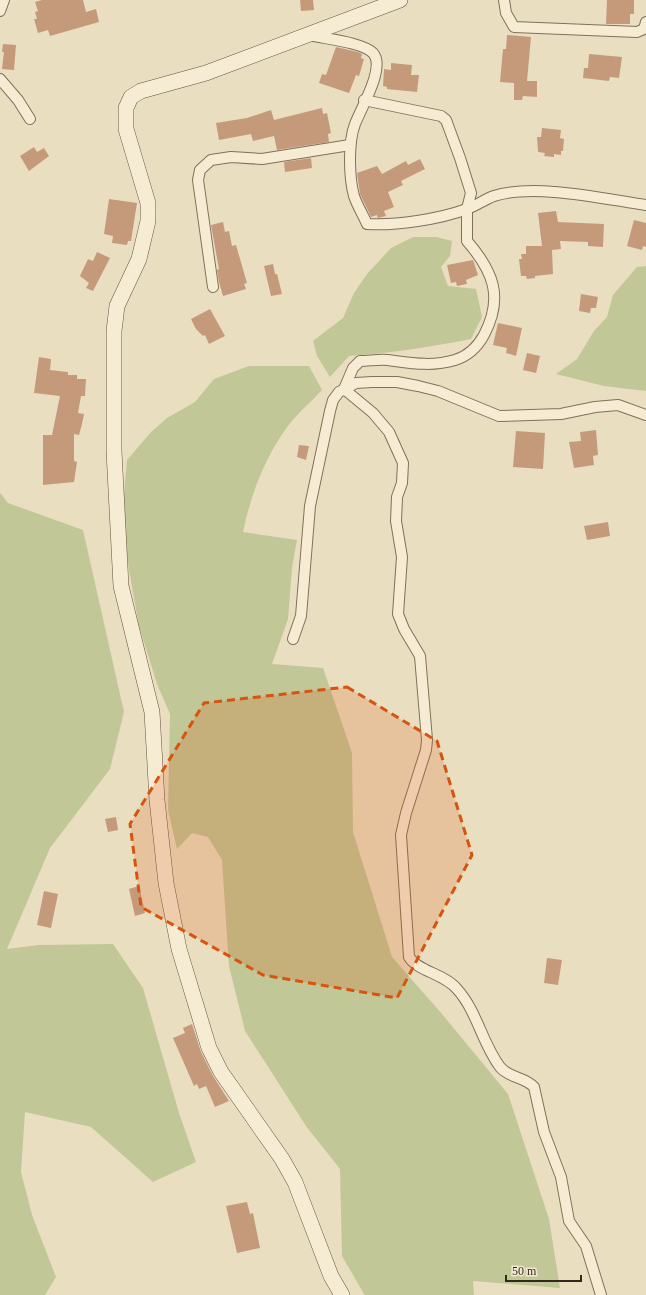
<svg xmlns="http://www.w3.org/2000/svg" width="646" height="1295" font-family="'Times New Roman',serif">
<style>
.green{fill:#c1c796}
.building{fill:#c59a7a}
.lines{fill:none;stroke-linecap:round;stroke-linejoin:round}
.street-casing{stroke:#82705a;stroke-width:12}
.secondary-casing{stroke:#64513e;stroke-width:16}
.street{stroke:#f6ecd4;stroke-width:10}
.secondary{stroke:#f6ecd4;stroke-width:15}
.marked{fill:#d6540e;fill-opacity:0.2;stroke:#d6540e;stroke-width:3;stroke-dasharray:8 5;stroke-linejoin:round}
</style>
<rect width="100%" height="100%" fill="#eadec1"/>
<g class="green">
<path d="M 413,237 L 436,237 L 452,241 L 450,256 L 441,267 L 448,286 L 476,289 L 482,317 L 471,339 C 431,347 390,353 349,356 L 330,377 L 317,356 L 313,341 L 343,318 L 354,293 L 367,274 L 391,248 Z"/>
<path d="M 646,266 L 646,391 L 604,386 L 556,374 L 577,359 L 594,331 L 607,317 L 613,295 L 637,267 Z"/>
<path d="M 249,366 L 309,366 L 322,390 C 309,404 293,417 283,433 C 263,462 250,498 243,532 L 297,540 L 292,568 L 288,619 L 272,664 L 323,668 L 352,753 L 353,832 L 392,957 L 442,1014 L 508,1094 L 549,1219 L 560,1288 L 473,1281 L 474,1295 L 365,1295 L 364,1294 L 342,1256 L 340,1169 L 306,1126 L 245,1031 L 229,966 L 222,860 L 208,837 L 192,833 L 177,849 L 168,810 L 170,714 L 157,684 L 139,626 L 128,564 L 123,506 L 127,460 L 151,432 L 167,418 L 195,402 L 214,379 Z"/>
<path d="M 0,493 L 8,503 L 83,530 L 124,712 L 110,769 L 50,848 L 7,949 L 39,945 L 113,944 L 143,988 L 179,1113 L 196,1162 L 153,1182 L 91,1127 L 25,1112 L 21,1172 L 32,1215 L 56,1277 L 45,1295 L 0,1295 Z"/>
</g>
<g class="building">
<path d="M 42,0 L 83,0 L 86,12 L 96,9 L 99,22 L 50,36 L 48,30 L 38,33 L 34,19 L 37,19 L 35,12 L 38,11 L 35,2 Z"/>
<path d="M 300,0 L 313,0 L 314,10 L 301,11 Z"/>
<path d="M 607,0 L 634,0 L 634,14 L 630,14 L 630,24 L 606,24 Z"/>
<path d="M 507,35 L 531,37 L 527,81 L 537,81 L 537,97 L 523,96 L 522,100 L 514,100 L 514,83 L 500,82 L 503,49 L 506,49 Z"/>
<path d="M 3,44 L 16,45 L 14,70 L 2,69 L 4,52 L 2,52 Z"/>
<path d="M 336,47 L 358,52 L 362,54 L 361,58 L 364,59 L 359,76 L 356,75 L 349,93 L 319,83 L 322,74 L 326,75 Z"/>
<path d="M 589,54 L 622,57 L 619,78 L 610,77 L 609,81 L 583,78 L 584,68 L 588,68 Z"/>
<path d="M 391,63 L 412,65 L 411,75 L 419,75 L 417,92 L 387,89 L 387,87 L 383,86 L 384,69 L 391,70 Z"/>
<path d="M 322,108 L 323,114 L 327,113 L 331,133 L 328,134 L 329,142 L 277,150 L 274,136 L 253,141 L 251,134 L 219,140 L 216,123 L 247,118 L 271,110 L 274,120 Z"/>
<path d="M 542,128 L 561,130 L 560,138 L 564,139 L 563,151 L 561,151 L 561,155 L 554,154 L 554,157 L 544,156 L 545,153 L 538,152 L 537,137 L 541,137 Z"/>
<path d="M 34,147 L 37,152 L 44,148 L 49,156 L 29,171 L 20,156 Z"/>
<path d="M 311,158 L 312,168 L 285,172 L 284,162 Z"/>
<path d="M 420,159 L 425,169 L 401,181 L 403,185 L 388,192 L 394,207 L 384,211 L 386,216 L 378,218 L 377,215 L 371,217 L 360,194 L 357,173 L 377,166 L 382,174 L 406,161 L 408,165 Z"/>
<path d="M 109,199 L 137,203 L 131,241 L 128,241 L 127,245 L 112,243 L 113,236 L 104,234 Z"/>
<path d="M 556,211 L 558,222 L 604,224 L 603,247 L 588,246 L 588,242 L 560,241 L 561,249 L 552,250 L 553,274 L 535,276 L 535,278 L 527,279 L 526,276 L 521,276 L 519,259 L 522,259 L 521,254 L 526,254 L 526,246 L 542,246 L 538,213 Z"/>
<path d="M 634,220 L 646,223 L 646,247 L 643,246 L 642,250 L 627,246 Z"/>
<path d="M 223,222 L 225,232 L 229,231 L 232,246 L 236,245 L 247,283 L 244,284 L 246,289 L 223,296 L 219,282 L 217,270 L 219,269 L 211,225 Z"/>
<path d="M 97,252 L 110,258 L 93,291 L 86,288 L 89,283 L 80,276 L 88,259 L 93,261 Z"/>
<path d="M 473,260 L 478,275 L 466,280 L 467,284 L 457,286 L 456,282 L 451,283 L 447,265 Z"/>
<path d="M 273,264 L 275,274 L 277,274 L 282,294 L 271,296 L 264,266 Z"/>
<path d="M 581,294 L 598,297 L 596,308 L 591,308 L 590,313 L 579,311 Z"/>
<path d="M 210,309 L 225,336 L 209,344 L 205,335 L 203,336 L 196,329 L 191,319 Z"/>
<path d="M 498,323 L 522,328 L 516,356 L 506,353 L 507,348 L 493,345 Z"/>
<path d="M 527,353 L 540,356 L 536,373 L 523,370 Z"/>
<path d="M 39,357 L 51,359 L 50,370 L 68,372 L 68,375 L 77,375 L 77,379 L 86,379 L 85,396 L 81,396 L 78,413 L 84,414 L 82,424 L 79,435 L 74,434 L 74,461 L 77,462 L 74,482 L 43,485 L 43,435 L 52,435 L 60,396 L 34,393 Z"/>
<path d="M 596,430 L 598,455 L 593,456 L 594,465 L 574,468 L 569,442 L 581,441 L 580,432 Z"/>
<path d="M 516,431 L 545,433 L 543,469 L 513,467 Z"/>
<path d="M 299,445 L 309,446 L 306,460 L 297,457 Z"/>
<path d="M 608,522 L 610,536 L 587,540 L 584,526 Z"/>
<path d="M 116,817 L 118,830 L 108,832 L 105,819 Z"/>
<path d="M 139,886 L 145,913 L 135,916 L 129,889 Z"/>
<path d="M 44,891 L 58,894 L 51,928 L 37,925 Z"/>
<path d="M 547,958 L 562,960 L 558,985 L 544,983 Z"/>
<path d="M 192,1024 L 201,1052 L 213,1076 L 229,1101 L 215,1107 L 206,1086 L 199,1089 L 197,1084 L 194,1086 L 173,1038 L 185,1033 L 183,1028 Z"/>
<path d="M 247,1202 L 250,1214 L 253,1213 L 260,1248 L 237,1253 L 226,1206 Z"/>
</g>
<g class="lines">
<defs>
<g id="street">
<path d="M 504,0 L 506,13 L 514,27 L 637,32 L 644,29 L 646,22"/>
<path d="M 0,11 L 4,0"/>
<path d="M 309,35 C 325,39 362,42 373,53 C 386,67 361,108 355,124 C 348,142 349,178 354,196 C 357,205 363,215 367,224 C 395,226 440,219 467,209 C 476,206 485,199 494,196 C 535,183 604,199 646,205"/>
<path d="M 0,79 L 18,100 L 30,119"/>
<path d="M 364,100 L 441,116 L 446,120 L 460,158 L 471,193 L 467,209 L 467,241 C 493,271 504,297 484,335 C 478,346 468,356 455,360 C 432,367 411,363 388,360 C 379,359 369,361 360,361 L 353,368 L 344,389 L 373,413 L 389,432 L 403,463 L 402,483 L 397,497 L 396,521 L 402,557 L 398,614 L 404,629 L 420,656 L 427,740 L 426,750 L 406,813 L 401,835 L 409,957 C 417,971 445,974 457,989 C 477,1011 482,1043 500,1067 C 509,1078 525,1077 534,1087 L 544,1132 L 561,1177 L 569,1221 L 586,1246 L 601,1295"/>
<path d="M 213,287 L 200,194 L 198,180 L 200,170 L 211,160 L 231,157 L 262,159 L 350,145"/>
<path d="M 293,639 L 301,616 L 310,506 L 330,411 L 333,400 L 339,392 L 356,383 L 372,382 L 397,382 L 418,386 L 438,391 L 499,416 L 561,414 L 595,407 L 618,405 L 646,415"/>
</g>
<path id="secondary" d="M 342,1295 L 331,1276 L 295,1182 L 282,1159 L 221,1072 L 209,1048 L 179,949 L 166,883 L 157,800 L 152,712 L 121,586 L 114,451 L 114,331 L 117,306 L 139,259 L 148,221 L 148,203 L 126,129 L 126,108 L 131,97 L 141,91 L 206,73 L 400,0"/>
</defs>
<use href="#street" class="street-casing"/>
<use href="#secondary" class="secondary-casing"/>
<use href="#street" class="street"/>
<use href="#secondary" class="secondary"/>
</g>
<path class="marked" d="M 347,687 L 437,741 L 472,855 L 397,998 L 263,975 L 141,907 L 130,824 L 204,703 Z"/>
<path d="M506 1275v6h75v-6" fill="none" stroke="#33281d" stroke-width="2"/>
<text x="512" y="1275" font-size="12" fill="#33281d" stroke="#f2e8d0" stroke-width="3" paint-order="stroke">50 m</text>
</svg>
